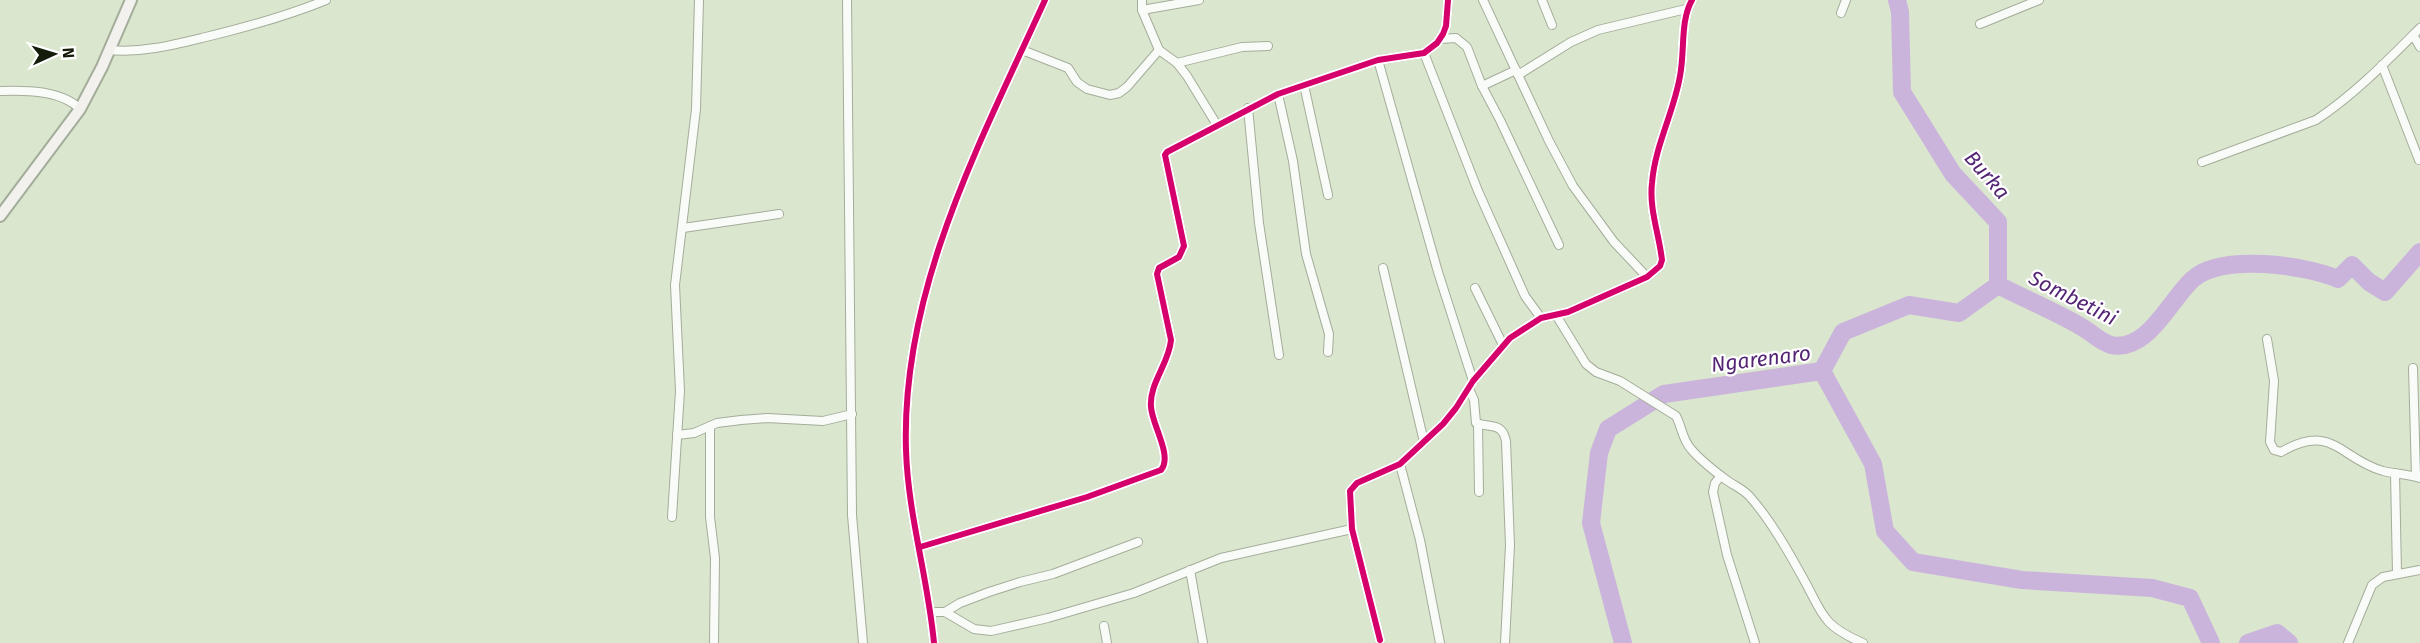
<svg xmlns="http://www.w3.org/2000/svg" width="2420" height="643" font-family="'Fira Sans',sans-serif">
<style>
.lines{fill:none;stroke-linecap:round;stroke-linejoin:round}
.river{stroke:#cbb4dc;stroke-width:18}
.street-casing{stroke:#a4ad9a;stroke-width:10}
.secondary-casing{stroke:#a4ad9a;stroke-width:14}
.street{stroke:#f9fbf8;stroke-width:8}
.secondary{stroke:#f3f1ee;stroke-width:10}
.cycleway-casing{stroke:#fff;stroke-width:10}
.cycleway{stroke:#d6006c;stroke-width:6}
.labels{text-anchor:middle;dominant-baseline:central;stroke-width:4.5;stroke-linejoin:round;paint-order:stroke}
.water-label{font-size:21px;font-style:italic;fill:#542574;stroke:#fff}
</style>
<rect width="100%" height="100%" fill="#dae6ce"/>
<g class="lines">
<g class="river">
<path d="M 1998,285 C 2025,299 2054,311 2080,326 C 2090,331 2100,342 2111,345 C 2148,353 2171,298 2193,279 C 2221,253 2306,265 2338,279 L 2352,265 L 2369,282 L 2385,292 L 2420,252"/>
<path d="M 1822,371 L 1843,332 L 1909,305 L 1959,313 L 1998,285 L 1998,222 L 1953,174 L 1902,92 L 1900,12 L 1897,0"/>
<path d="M 1623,643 L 1591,523 L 1599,453 L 1608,429 L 1664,394 L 1822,371 L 1873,464 L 1885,531 L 1913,562 L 2022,580 L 2152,588 L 2190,598 L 2211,643"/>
<path d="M 2248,643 L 2277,633 L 2289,643"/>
</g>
<defs>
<g id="street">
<path d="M 847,0 L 852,515 L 863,643"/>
<path d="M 1142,0 L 1142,10 L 1159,50 L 1177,63 L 1187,76 L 1217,125"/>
<path d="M 1483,0 L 1549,141 L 1573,186 L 1614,242 L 1647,277"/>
<path d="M 1542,0 L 1552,25"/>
<path d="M 1142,10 L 1199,0"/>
<path d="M 1841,13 L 1846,0"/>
<path d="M 1980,24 L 2039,0"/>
<path d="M 2413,35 L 2420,47"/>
<path d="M 1440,39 L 1456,38 L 1467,47 L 1482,86 L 1500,120 L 1559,245"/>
<path d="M 109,50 C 143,53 173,45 206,37 C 247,27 287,16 326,0"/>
<path d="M 1022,50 L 1068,68 L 1077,82 L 1087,89 L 1110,95 L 1119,93 L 1127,87 L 1159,50"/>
<path d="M 1424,53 L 1478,191 L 1525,296 L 1541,318"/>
<path d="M 1378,60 L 1438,272 L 1473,381"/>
<path d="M 1177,63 L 1242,47 L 1268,46"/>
<path d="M 2382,65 L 2419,160"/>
<path d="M 1518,75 L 1571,42 L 1598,30 L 1686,9"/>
<path d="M 1304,85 L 1328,195"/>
<path d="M 1482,86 L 1516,70"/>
<path d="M 0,91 C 25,90 61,90 80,109"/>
<path d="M 1278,94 L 1293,161 L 1306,254 L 1329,334 L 1328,352"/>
<path d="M 1248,108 L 1259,223 L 1279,355"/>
<path d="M 2202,162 L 2316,120 C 2354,95 2388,60 2420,28"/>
<path d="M 683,228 L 779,214"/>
<path d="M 1383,268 L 1424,442"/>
<path d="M 1475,288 L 1503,345"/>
<path d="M 1556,315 L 1586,364 L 1596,372 L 1620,381 L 1676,416 C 1682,427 1682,439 1691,449 C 1700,460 1713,470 1725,479 C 1734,486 1744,489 1751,498 C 1771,521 1788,551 1803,578 C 1823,614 1821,625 1863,643"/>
<path d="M 2267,339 L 2274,381 L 2270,442 L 2274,450 L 2281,452 C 2333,422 2340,459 2383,471 C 2395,474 2408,474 2420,478"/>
<path d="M 2413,368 L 2416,476"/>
<path d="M 1469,389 L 1474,400 L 1476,423 C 1491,428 1502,422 1506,441 L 1510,545 L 1505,643"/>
<path d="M 1478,424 L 1479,492"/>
<path d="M 710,426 L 710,517 L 715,558 L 714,643"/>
<path d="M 677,435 L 694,433 L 717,423 L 741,420 L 767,418 L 823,421 L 852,414"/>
<path d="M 1400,464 L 1420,540 L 1440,643"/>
<path d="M 2395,473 L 2397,573"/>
<path d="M 1721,476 L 1715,483 L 1713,492 L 1727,555 L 1755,643"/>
<path d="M 672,517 L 680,391 L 675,285 L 696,109 L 699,0"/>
<path d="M 920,547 L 1087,497 L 1161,470 C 1173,456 1152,425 1151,407 C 1149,383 1169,364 1171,340 L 1157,274 L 1159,268 L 1179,257 L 1184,246 L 1165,155 L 1167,152 L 1278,94 L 1378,60 L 1424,53 L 1437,43 L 1443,34 L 1446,26 L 1448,0"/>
<path d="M 1190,570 L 1203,643"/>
<path d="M 945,612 L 960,603 L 989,592 L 1020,582 L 1053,574 L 1138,542"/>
<path d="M 931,614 L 936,612 L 945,612 L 974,629 L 991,631 L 1048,618 L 1134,593 L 1221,558 L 1352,529"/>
<path d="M 1104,626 L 1107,643"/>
<path d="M 1380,640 L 1352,529 L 1350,491 L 1357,483 L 1400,464 L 1443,424 L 1456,408 L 1473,381 L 1510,338 L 1541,318 L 1568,312 L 1647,277 L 1660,266 L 1662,260 C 1659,234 1649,209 1652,183 C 1655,145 1674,112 1680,76 C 1685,51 1680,21 1692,0"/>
<path d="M 934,643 C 928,578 908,515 906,450 C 901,289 980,143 1045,0"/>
<path d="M 2348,643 L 2372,585 L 2383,577 L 2420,570"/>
</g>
<path id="secondary" d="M 0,216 L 80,109 L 102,67 L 131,0"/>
</defs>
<use href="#street" class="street-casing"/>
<use href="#secondary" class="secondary-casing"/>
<use href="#street" class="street"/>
<use href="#secondary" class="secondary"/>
<defs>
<g id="cycleway">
<path d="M 920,547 L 1087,497 L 1161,470 C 1173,456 1152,425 1151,407 C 1149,383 1169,364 1171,340 L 1157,274 L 1159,268 L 1179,257 L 1184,246 L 1165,155 L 1167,152 L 1278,94 L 1378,60 L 1424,53 L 1437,43 L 1443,34 L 1446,26 L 1448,0"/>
<path d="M 1380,640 L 1352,529 L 1350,491 L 1357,483 L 1400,464 L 1443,424 L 1456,408 L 1473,381 L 1510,338 L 1541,318 L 1568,312 L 1647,277 L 1660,266 L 1662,260 C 1659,234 1649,209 1652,183 C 1655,145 1674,112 1680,76 C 1685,51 1680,21 1692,0"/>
<path d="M 934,643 C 928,578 908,515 906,450 C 901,289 980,143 1045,0"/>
</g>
</defs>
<use href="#cycleway" class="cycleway-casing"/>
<use href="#cycleway" class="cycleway"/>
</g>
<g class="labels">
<g class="water-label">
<text transform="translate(1987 175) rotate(49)">Burka</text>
<text transform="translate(2073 298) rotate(27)">Sombetini</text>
<text transform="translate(1761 359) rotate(-7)">Ngarenaro</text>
</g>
</g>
<g transform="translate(54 54) rotate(86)" stroke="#ffffff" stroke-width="4.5" paint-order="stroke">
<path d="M0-4.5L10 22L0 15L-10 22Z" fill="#141b0b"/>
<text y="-9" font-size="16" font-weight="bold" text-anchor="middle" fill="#141b0b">N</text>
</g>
</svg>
